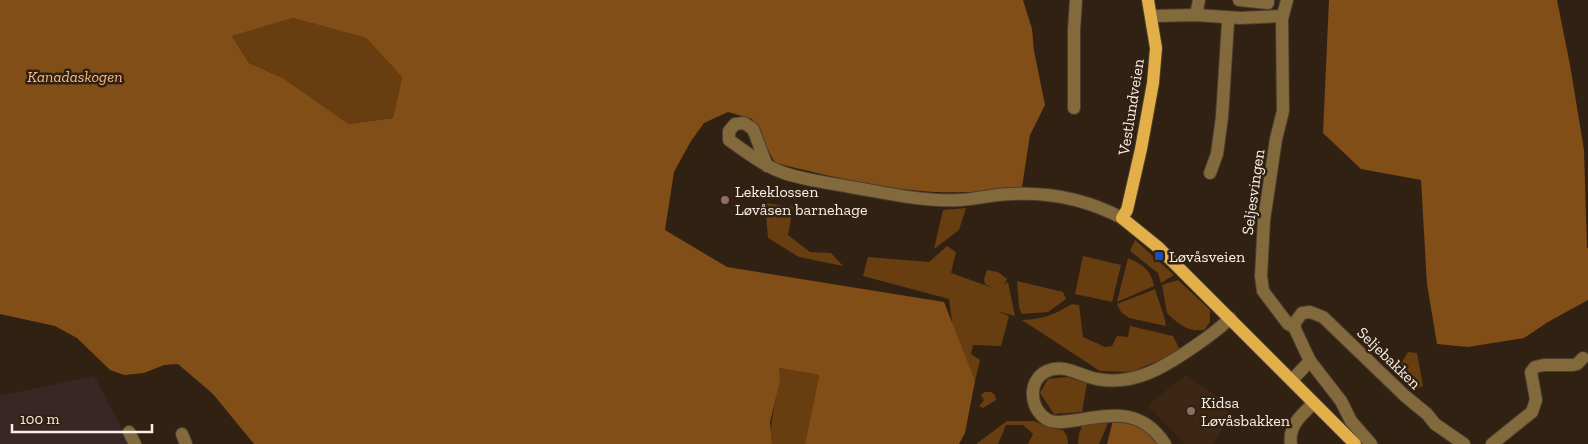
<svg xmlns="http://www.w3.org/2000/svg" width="1588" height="444" font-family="'Zilla Slab',serif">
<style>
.industrial{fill:#3a2725}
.built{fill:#3d2714}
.green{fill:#683e11}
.forest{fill:#814e18;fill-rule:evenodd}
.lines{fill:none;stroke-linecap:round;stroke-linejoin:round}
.minor-casing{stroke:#4d3e30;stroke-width:14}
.major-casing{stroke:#4d3e30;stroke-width:14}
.minor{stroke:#836a3d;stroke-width:12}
.major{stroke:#e2af48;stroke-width:12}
.education-dot{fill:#8d6e63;stroke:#312113;stroke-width:2}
.transit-dot{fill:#1a4fb4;stroke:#312113;stroke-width:2}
.labels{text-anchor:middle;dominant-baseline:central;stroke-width:5;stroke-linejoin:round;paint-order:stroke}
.park-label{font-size:16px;font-style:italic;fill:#f6b982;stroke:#312113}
.street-label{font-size:16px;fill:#faefe5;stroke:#312113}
.poi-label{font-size:16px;fill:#faefe5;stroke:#312113;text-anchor:start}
</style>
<rect width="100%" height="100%" fill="#312113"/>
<path class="industrial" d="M 94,376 L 130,444 L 0,444 L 0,396 Z"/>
<path class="built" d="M 1186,375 L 1229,405 L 1226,417 L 1217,439 L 1212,444 L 1185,444 L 1148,405 Z"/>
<g class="green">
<path d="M 293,18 L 366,38 L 402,77 L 393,118 L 347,124 L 283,78 L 249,63 L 232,36 Z"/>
<path d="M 765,203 L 793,207 L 788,235 L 810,252 L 831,253 L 843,266 L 799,257 L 768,238 Z"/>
<path d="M 966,208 L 959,230 L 934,249 L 943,210 Z"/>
<path d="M 1135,240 L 1174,275 L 1161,283 L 1158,273 L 1130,251 Z"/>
<path d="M 947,246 L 956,252 L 951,273 L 993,288 L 985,284 L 984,279 L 987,270 L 998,272 L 1007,279 L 1004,285 L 1008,282 L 1015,316 L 997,311 L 1009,316 L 1001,346 L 973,345 L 971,354 L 980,360 L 975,381 L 955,344 L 949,299 L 863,276 L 868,257 L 929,262 Z"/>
<path d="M 1083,256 L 1121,265 L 1112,302 L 1075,294 Z"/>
<path d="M 1128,258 C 1142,264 1151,270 1154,286 L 1117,302 Z"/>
<path d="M 1178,280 L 1210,310 L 1210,322 L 1204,330 C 1188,332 1178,324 1167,313 L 1162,285 Z"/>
<path d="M 1017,281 L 1063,292 L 1066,299 L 1048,312 L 1022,314 L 1019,307 Z"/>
<path d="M 1155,289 C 1158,301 1165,315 1166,326 L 1129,318 L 1121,312 L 1117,304 Z"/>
<path d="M 1072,304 L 1079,305 L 1083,337 L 1105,347 L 1112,346 L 1117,336 L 1128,337 L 1130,326 L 1173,336 L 1179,348 L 1165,358 L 1131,372 L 1100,371 L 1022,320 C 1044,319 1053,315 1072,304 Z"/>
<path d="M 1408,352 L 1417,353 L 1423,386 L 1417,389 L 1398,368 Z"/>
<path d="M 779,368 L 819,375 L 805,444 L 772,444 C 768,418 780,394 779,368 Z"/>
<path d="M 1067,377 L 1087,383 L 1082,412 L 1054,414 L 1040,393 L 1048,379 Z"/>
<path d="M 985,392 L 991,392 L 995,395 L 996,400 L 983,408 L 979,406 L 984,400 L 981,395 Z"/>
<path d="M 1007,421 L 1034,421 L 1050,428 L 1063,430 L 1067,436 L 1068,444 L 1028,444 L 1033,434 L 1023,425 L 1006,425 L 998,444 L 976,444 Z"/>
<path d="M 1109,421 L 1099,444 L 1078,444 L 1079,434 L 1083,424 Z"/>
</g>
<g class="forest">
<path d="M 0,0 L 1023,0 L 1032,29 L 1034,51 L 1045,105 L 1030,135 L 1022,187 C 1005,189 986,192 969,192 C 903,195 838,178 775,163 L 752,119 L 728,112 L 704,123 L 691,141 L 674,172 L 665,230 L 727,267 L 944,302 L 975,381 L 965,433 L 959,444 L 805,444 L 819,375 L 779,368 L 780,381 L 770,422 L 772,444 L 254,444 L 213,394 L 178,364 L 164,365 L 144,373 L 124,375 L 110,370 L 77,338 L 55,326 L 0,314 ZM 293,18 L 366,38 L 402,77 L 393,118 L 348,124 L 283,78 L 249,63 L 232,36 Z"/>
<path d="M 1329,0 L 1557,0 L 1570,65 L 1584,150 L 1587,248 L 1588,248 L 1588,300 L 1548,322 L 1524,338 L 1468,347 L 1437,344 L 1427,284 L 1421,180 L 1361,169 L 1323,133 Z"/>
<path d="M 1113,420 L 1151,427 L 1159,444 L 1107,444 Z"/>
</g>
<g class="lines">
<defs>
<g id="minor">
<path d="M 1239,0 L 1268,3 L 1268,0"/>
<path d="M 1287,0 L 1282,19 L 1283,111 L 1276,139 L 1264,220 L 1261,276 L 1263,291 L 1288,324 L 1294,327 L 1310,361 L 1292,380"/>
<path d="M 1196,15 L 1199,0"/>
<path d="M 1152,16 L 1196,15 L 1240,18 L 1282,16"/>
<path d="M 1074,108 L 1074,30 L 1076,0"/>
<path d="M 767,166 L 753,129 L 744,123 L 735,124 L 729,131 L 729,140 C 746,152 764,166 784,173 C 805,180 829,183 851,187 C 886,193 924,202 960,200 C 977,199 995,194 1012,194 C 1050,192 1088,200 1122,218"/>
<path d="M 1210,173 L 1217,154 L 1222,117 L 1228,22 L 1226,17"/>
<path d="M 1294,327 L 1296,321 L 1302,313 L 1310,312 L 1323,317 L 1405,396 L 1427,414 L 1435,424 L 1464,444"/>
<path d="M 1310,361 L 1341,401 L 1351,421 L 1371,444"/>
<path d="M 129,432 L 135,444"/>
<path d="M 182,434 L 186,444"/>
<path d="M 1165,444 C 1142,409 1114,414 1078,420 C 1069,421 1056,424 1048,420 C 1029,410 1027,380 1047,371 C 1064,363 1080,376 1097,379 C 1133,386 1163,368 1192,348 C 1205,339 1219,330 1230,318"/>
<path d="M 1291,444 C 1288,426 1302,414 1314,403"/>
<path d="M 1492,444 L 1532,412 L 1536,400 L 1531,372 L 1535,367 L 1544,365 L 1573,365 L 1577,364 L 1583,358"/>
</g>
<path id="major" d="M 1148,0 L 1156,48 L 1153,83 L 1141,149 L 1127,210 L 1122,218 L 1159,248 L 1355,444"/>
</defs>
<use href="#minor" class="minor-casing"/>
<use href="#major" class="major-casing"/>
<use href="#minor" class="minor"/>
<use href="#major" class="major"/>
</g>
<g class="education-dot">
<circle cx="725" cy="200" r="5"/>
<circle cx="1191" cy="411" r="5"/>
</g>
<rect class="transit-dot" x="1154" y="251" width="10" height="10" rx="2.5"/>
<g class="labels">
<g class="park-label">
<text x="75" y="76">Kanadaskogen</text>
</g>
<g class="street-label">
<text transform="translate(1131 107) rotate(-81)">Vestlundveien</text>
<text transform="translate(1253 192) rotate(-82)">Seljesvingen</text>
<text transform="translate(1389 358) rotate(44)">Seljebakken</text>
</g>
<g class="poi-label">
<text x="735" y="191">Lekeklossen<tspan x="735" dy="18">Løvåsen barnehage</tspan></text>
<text x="1169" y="256">Løvåsveien</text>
<text x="1201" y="402">Kidsa<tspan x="1201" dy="18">Løvåsbakken</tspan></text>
</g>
</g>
<path d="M12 424v8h140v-8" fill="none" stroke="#faefe5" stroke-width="2.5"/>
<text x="20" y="424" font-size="15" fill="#faefe5" stroke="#312113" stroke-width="4" paint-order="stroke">100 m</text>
</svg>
